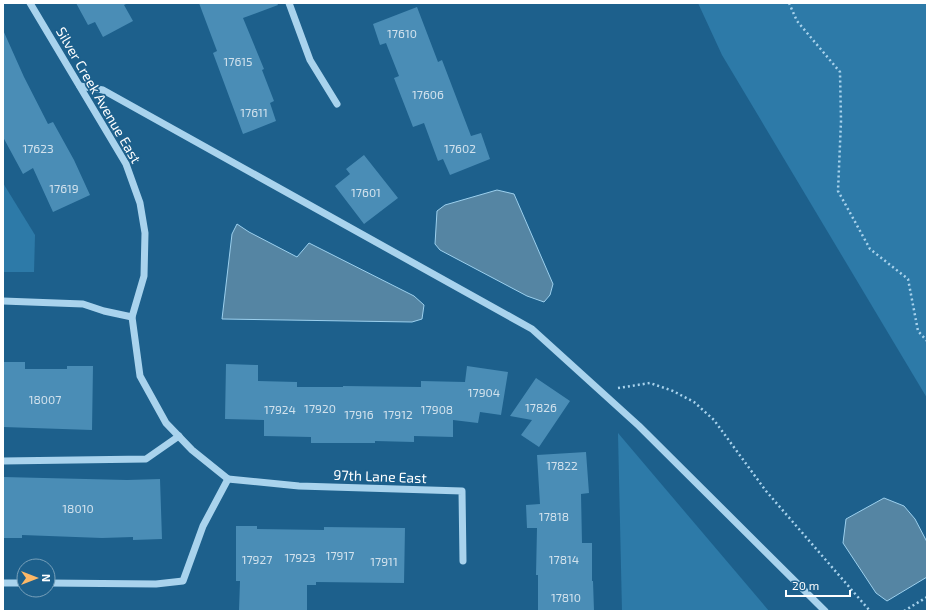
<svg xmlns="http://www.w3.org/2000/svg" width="930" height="614" font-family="'Exo 2',sans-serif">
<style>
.green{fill:#2d7aa8}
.water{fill:#5585a3;stroke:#9cd0ee}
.building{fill:#4a8db6}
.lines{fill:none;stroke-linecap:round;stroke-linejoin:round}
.path{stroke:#a9d3ed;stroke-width:2.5;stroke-dasharray:2 3;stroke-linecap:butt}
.minor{stroke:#a9d3ed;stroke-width:7}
.labels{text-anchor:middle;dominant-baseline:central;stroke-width:3.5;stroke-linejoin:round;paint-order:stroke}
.number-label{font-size:12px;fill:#d2e2ed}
.street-label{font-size:14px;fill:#fff;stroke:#1d608c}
</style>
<rect width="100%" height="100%" fill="#1d608c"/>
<g class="green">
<path d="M 698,3 L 927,3 L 927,398 L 722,55 Z"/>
<path d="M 3,183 L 35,235 L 34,272 L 3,272 Z"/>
<path d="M 618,433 L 769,611 L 622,611 Z"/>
</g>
<g class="water">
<path d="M 497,190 L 514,194 L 553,284 L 550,295 L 544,302 L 527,296 L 440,250 L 435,244 L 437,211 L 445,205 Z"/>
<path d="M 237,224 L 249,232 L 297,257 L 309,243 L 414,296 L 424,305 L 422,319 L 412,322 L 222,319 L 232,234 Z"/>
<path d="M 884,498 L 904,506 L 915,519 L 927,542 L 927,577 L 887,601 L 876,593 L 843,543 L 846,519 Z"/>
</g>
<g class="building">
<path d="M 76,3 L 128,3 L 124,5 L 133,21 L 103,37 L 95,22 L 88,25 Z"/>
<path d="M 199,3 L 277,3 L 278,5 L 243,18 L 264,69 L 262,70 L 274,101 L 270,103 L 276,121 L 243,134 L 213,53 L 217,51 Z"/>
<path d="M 417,7 L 438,62 L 442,60 L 471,136 L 481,133 L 490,159 L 450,175 L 443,159 L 438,161 L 424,123 L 413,127 L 394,78 L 399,76 L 386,43 L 380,45 L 373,24 Z"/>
<path d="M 3,30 L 24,77 L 48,124 L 53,122 L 74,160 L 90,195 L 53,212 L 33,168 L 23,174 L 3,137 Z"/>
<path d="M 364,155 L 398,198 L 364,224 L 335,186 L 350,174 L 346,169 Z"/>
<path d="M 3,362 L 25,362 L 25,369 L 67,369 L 67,366 L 93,366 L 92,430 L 3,427 Z"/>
<path d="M 226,364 L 258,365 L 258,381 L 297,382 L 297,387 L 343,387 L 343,386 L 421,387 L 421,381 L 465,382 L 467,366 L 508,372 L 501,415 L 480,412 L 478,423 L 453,420 L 453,437 L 414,436 L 414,442 L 375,441 L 375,443 L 311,443 L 311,437 L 264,436 L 264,420 L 225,419 Z"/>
<path d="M 536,378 L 570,401 L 539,447 L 521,435 L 532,420 L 510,416 Z"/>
<path d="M 586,452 L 589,493 L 581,494 L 582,543 L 592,543 L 592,581 L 593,581 L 594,611 L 538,611 L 538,575 L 536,575 L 537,528 L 527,528 L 526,505 L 540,504 L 537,455 Z"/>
<path d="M 3,477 L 127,480 L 160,479 L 162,539 L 133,540 L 133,537 L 102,538 L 22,535 L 22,538 L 3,538 Z"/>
<path d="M 236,526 L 257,526 L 257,529 L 324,530 L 324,527 L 405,528 L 404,583 L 316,582 L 316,585 L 307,585 L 307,611 L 239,611 L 240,581 L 236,581 Z"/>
</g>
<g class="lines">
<g class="path">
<path d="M 789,3 L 797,21 L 840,72 L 841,121 L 838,191 L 870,249 L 908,279 L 918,331 L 927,341"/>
<path d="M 618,388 L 650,383 L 673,391 L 694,402 L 714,420 L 766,491 L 870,611"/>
<path d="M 904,611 L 927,597"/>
</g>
<g class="minor">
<path d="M 30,3 L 126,164 L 140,203 L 145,233 L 144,276 L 132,317 L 140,376 L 166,423 L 192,450 L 228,479"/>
<path d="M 289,3 L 310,60 L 337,104"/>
<path d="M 80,86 L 103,90 L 532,329 L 639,426 L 825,611"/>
<path d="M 3,301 L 83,304 L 104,311 L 132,317"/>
<path d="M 3,461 L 146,459 L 179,436"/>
<path d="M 228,479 L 299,486 L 462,491 L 463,561"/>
<path d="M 3,583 L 24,583"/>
<path d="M 48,583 L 156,584 L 183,581 L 203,526 L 228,479"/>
</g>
</g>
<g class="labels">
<g class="number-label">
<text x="402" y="33">17610</text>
<text x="238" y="61">17615</text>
<text x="428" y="94">17606</text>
<text x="254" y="112">17611</text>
<text x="38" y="148">17623</text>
<text x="460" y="148">17602</text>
<text x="64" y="188">17619</text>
<text x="366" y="192">17601</text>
<text x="484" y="392">17904</text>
<text x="45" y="399">18007</text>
<text x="541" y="407">17826</text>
<text x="320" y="408">17920</text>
<text x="280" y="409">17924</text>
<text x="437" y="409">17908</text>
<text x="359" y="414">17916</text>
<text x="398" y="414">17912</text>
<text x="562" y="465">17822</text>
<text x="78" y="508">18010</text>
<text x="554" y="516">17818</text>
<text x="340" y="555">17917</text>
<text x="300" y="557">17923</text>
<text x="257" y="559">17927</text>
<text x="564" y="559">17814</text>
<text x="384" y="561">17911</text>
<text x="566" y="597">17810</text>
</g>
<g class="street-label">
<text transform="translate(99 95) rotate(60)">Silver Creek Avenue East</text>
<text transform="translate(380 476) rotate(2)">97th Lane East</text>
</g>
</g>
<rect width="930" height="614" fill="none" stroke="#ffffff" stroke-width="8"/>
<g transform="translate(36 578) rotate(90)"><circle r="19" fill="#1d608c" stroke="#77a0ba"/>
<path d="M0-3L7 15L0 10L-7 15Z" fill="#fcb867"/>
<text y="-6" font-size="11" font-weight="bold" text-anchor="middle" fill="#ffffff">N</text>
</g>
<path d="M786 590v6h64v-6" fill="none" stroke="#ffffff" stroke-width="2"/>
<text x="792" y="590" font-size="12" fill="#ffffff" stroke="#1d608c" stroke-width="3" paint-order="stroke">20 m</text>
</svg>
